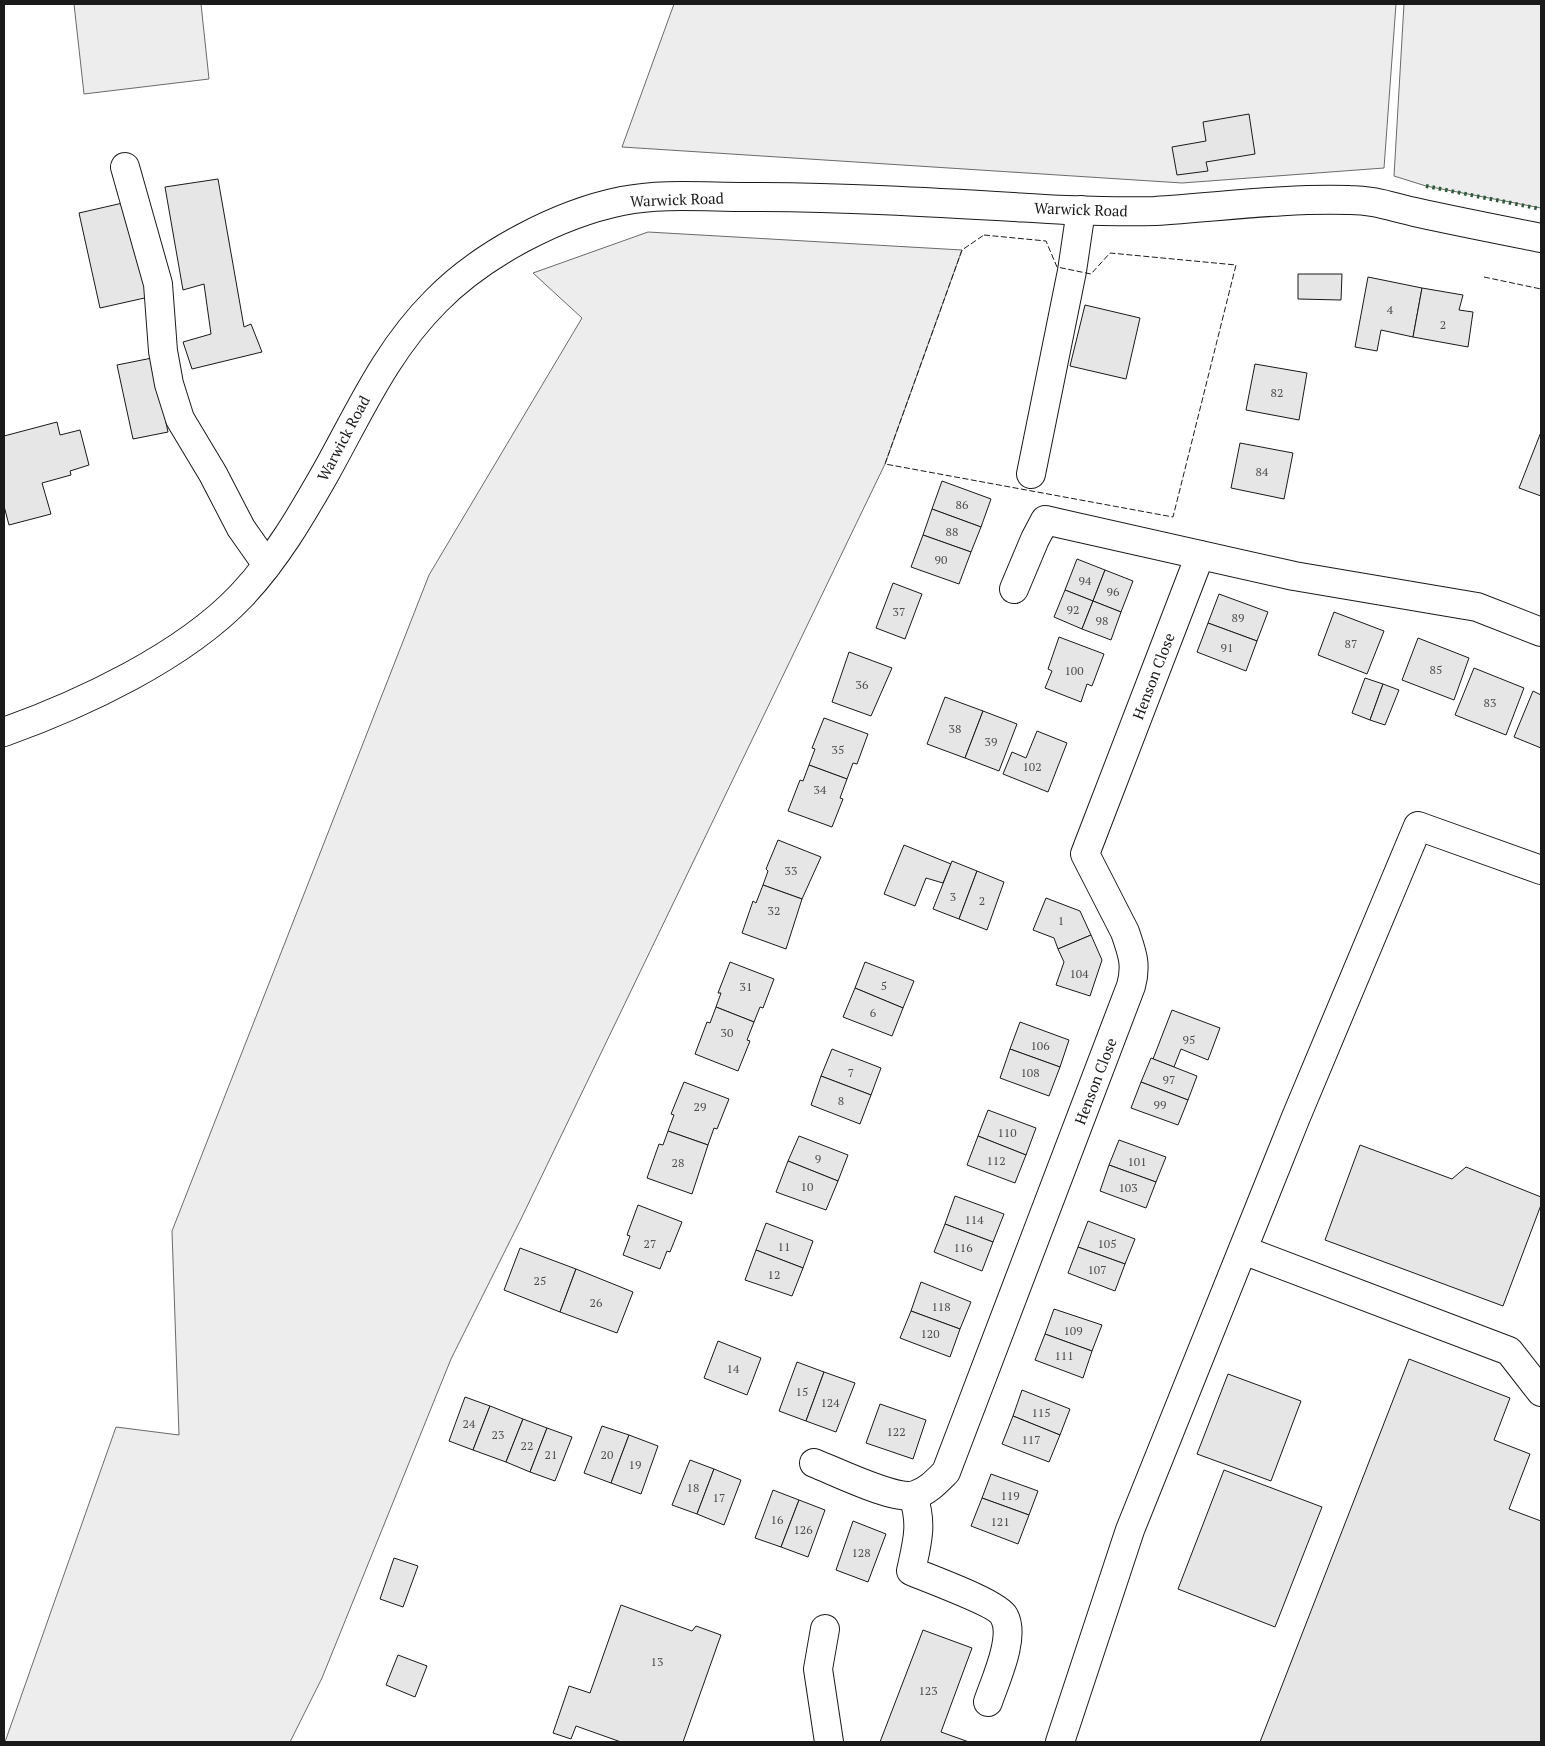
<svg xmlns="http://www.w3.org/2000/svg" width="1545" height="1746" font-family="'PT Serif',serif">
<style>
.built{fill:#ededed;stroke:#6a6a6a}
.building{fill:#e6e6e6;stroke:#1a1a1a}
.lines{fill:none;stroke-linecap:round;stroke-linejoin:round}
.minor-casing{stroke:#1a1a1a;stroke-width:30}
.minor{stroke:#fff;stroke-width:28}
.hedge{stroke:#2b5a34;stroke-width:4;stroke-dasharray:2.5 4;stroke-linecap:butt}
.fence{stroke:#1a1a1a;stroke-width:1;stroke-dasharray:6 2.5;stroke-linecap:butt}
.labels{text-anchor:middle;dominant-baseline:central;stroke-width:4;stroke-linejoin:round;paint-order:stroke}
.number-label{font-size:12px;fill:#4d4d4d}
.street-label{font-size:15px;fill:#1a1a1a;stroke:#fff}
</style>
<rect width="100%" height="100%" fill="#fff"/>
<g class="built">
<path d="M 74,4 L 201,4 L 209,79 L 84,94 Z"/>
<path d="M 674,4 L 1396,4 L 1384,168 L 1182,183 L 622,147 Z"/>
<path d="M 1404,4 L 1541,4 L 1541,208 L 1426,186 L 1394,176 Z"/>
<path d="M 648,232 L 962,250 L 885,464 L 521,1219 L 451,1359 L 322,1678 L 290,1742 L 5,1742 L 116,1427 L 179,1435 L 172,1231 L 429,575 L 582,318 L 533,273 Z"/>
</g>
<g class="building">
<path d="M 1249,114 L 1255,154 L 1206,162 L 1208,171 L 1177,175 L 1172,147 L 1206,141 L 1203,122 Z"/>
<path d="M 218,179 L 244,327 L 251,324 L 262,352 L 192,369 L 183,342 L 211,334 L 204,284 L 183,290 L 165,187 Z"/>
<path d="M 127,202 L 149,297 L 100,308 L 79,213 Z"/>
<path d="M 1298,274 L 1342,274 L 1341,300 L 1298,299 Z"/>
<path d="M 1368,277 L 1422,288 L 1413,337 L 1381,330 L 1377,351 L 1355,347 Z"/>
<path d="M 1422,288 L 1463,295 L 1459,310 L 1473,312 L 1468,347 L 1413,337 Z"/>
<path d="M 1085,305 L 1140,318 L 1126,379 L 1070,366 Z"/>
<path d="M 152,358 L 168,432 L 133,439 L 117,365 Z"/>
<path d="M 1255,364 L 1307,373 L 1299,420 L 1246,410 Z"/>
<path d="M 57,422 L 60,435 L 80,430 L 89,465 L 70,471 L 71,475 L 42,483 L 51,514 L 9,525 L 4,506 L 4,436 Z"/>
<path d="M 1541,432 L 1541,496 L 1519,488 Z"/>
<path d="M 1240,443 L 1293,453 L 1284,499 L 1231,488 Z"/>
<path d="M 942,481 L 991,499 L 981,527 L 932,509 Z"/>
<path d="M 932,509 L 981,527 L 971,552 L 923,535 Z"/>
<path d="M 923,535 L 971,552 L 959,584 L 911,567 Z"/>
<path d="M 1077,559 L 1105,570 L 1093,601 L 1065,590 Z"/>
<path d="M 1105,570 L 1133,581 L 1121,612 L 1093,601 Z"/>
<path d="M 893,583 L 922,594 L 905,639 L 876,628 Z"/>
<path d="M 1065,590 L 1093,601 L 1082,629 L 1054,617 Z"/>
<path d="M 1219,594 L 1268,612 L 1257,641 L 1208,623 Z"/>
<path d="M 1093,601 L 1121,612 L 1111,640 L 1082,629 Z"/>
<path d="M 1334,612 L 1384,631 L 1367,674 L 1318,655 Z"/>
<path d="M 1208,623 L 1257,641 L 1246,671 L 1197,652 Z"/>
<path d="M 1059,637 L 1104,654 L 1092,686 L 1087,684 L 1081,702 L 1045,688 L 1052,671 L 1048,669 Z"/>
<path d="M 1418,638 L 1469,658 L 1454,700 L 1402,680 Z"/>
<path d="M 849,652 L 892,668 L 871,716 L 832,702 Z"/>
<path d="M 1474,668 L 1524,688 L 1506,735 L 1455,715 Z"/>
<path d="M 1365,678 L 1383,684 L 1370,720 L 1352,713 Z"/>
<path d="M 1383,684 L 1399,690 L 1385,725 L 1370,720 Z"/>
<path d="M 1533,691 L 1541,695 L 1541,748 L 1514,737 Z"/>
<path d="M 945,697 L 983,711 L 965,758 L 927,744 Z"/>
<path d="M 983,711 L 1017,724 L 999,771 L 965,758 Z"/>
<path d="M 824,718 L 868,734 L 857,764 L 853,763 L 847,779 L 809,765 L 815,749 L 812,748 Z"/>
<path d="M 1037,731 L 1067,743 L 1048,792 L 1003,774 L 1012,752 L 1026,758 Z"/>
<path d="M 809,765 L 847,779 L 840,798 L 843,799 L 832,827 L 788,811 L 800,780 L 803,781 Z"/>
<path d="M 778,840 L 821,857 L 802,899 L 763,885 L 768,871 L 766,869 Z"/>
<path d="M 904,845 L 951,864 L 943,883 L 926,878 L 915,906 L 884,894 Z"/>
<path d="M 952,861 L 977,871 L 959,919 L 933,909 Z"/>
<path d="M 977,871 L 1004,882 L 987,930 L 959,919 Z"/>
<path d="M 763,885 L 802,899 L 786,949 L 742,933 L 753,901 L 756,903 Z"/>
<path d="M 1046,898 L 1080,911 L 1091,935 L 1058,949 L 1054,938 L 1033,930 Z"/>
<path d="M 1091,935 L 1102,960 L 1090,996 L 1056,985 L 1064,962 L 1058,949 Z"/>
<path d="M 730,962 L 774,979 L 763,1008 L 760,1007 L 754,1022 L 716,1007 L 721,993 L 718,993 Z"/>
<path d="M 865,962 L 914,981 L 903,1008 L 855,988 Z"/>
<path d="M 855,988 L 903,1008 L 892,1036 L 843,1017 Z"/>
<path d="M 716,1007 L 754,1022 L 747,1040 L 750,1041 L 738,1071 L 695,1054 L 707,1022 L 710,1023 Z"/>
<path d="M 1172,1010 L 1220,1028 L 1208,1060 L 1181,1049 L 1174,1067 L 1153,1059 Z"/>
<path d="M 1020,1022 L 1069,1040 L 1060,1067 L 1010,1049 Z"/>
<path d="M 832,1049 L 881,1068 L 871,1095 L 821,1076 Z"/>
<path d="M 1010,1049 L 1060,1067 L 1049,1096 L 1000,1078 Z"/>
<path d="M 1151,1058 L 1197,1076 L 1188,1100 L 1141,1082 Z"/>
<path d="M 821,1076 L 871,1095 L 860,1124 L 811,1105 Z"/>
<path d="M 684,1082 L 729,1099 L 717,1129 L 714,1128 L 708,1145 L 668,1131 L 674,1115 L 671,1114 Z"/>
<path d="M 1141,1082 L 1188,1100 L 1178,1125 L 1131,1108 Z"/>
<path d="M 988,1110 L 1036,1128 L 1026,1155 L 978,1136 Z"/>
<path d="M 668,1131 L 708,1145 L 692,1194 L 647,1178 L 659,1144 L 663,1145 Z"/>
<path d="M 799,1136 L 848,1155 L 838,1181 L 788,1161 Z"/>
<path d="M 978,1136 L 1026,1155 L 1015,1183 L 967,1165 Z"/>
<path d="M 1119,1140 L 1166,1157 L 1156,1182 L 1109,1165 Z"/>
<path d="M 1360,1145 L 1452,1179 L 1466,1167 L 1541,1197 L 1541,1205 L 1503,1306 L 1325,1240 Z"/>
<path d="M 788,1161 L 838,1181 L 826,1210 L 776,1192 Z"/>
<path d="M 1109,1165 L 1156,1182 L 1146,1208 L 1100,1191 Z"/>
<path d="M 955,1196 L 1004,1214 L 993,1242 L 945,1224 Z"/>
<path d="M 638,1205 L 682,1222 L 670,1252 L 667,1251 L 660,1269 L 623,1255 L 630,1236 L 627,1235 Z"/>
<path d="M 1088,1221 L 1135,1239 L 1125,1264 L 1078,1247 Z"/>
<path d="M 766,1223 L 813,1241 L 803,1268 L 756,1250 Z"/>
<path d="M 945,1224 L 993,1242 L 982,1271 L 934,1252 Z"/>
<path d="M 1078,1247 L 1125,1264 L 1115,1291 L 1068,1273 Z"/>
<path d="M 520,1248 L 576,1269 L 560,1312 L 504,1290 Z"/>
<path d="M 756,1250 L 803,1268 L 792,1296 L 745,1280 Z"/>
<path d="M 576,1269 L 633,1292 L 617,1333 L 560,1312 Z"/>
<path d="M 921,1282 L 971,1302 L 960,1329 L 911,1311 Z"/>
<path d="M 1054,1309 L 1102,1325 L 1092,1351 L 1045,1334 Z"/>
<path d="M 911,1311 L 960,1329 L 950,1357 L 900,1338 Z"/>
<path d="M 1045,1334 L 1092,1351 L 1083,1378 L 1035,1360 Z"/>
<path d="M 718,1341 L 761,1358 L 747,1395 L 704,1378 Z"/>
<path d="M 1409,1359 L 1510,1398 L 1494,1440 L 1530,1454 L 1509,1509 L 1541,1521 L 1541,1742 L 1260,1742 Z"/>
<path d="M 797,1362 L 824,1372 L 806,1421 L 779,1411 Z"/>
<path d="M 824,1372 L 855,1383 L 836,1432 L 806,1421 Z"/>
<path d="M 1228,1374 L 1301,1401 L 1271,1481 L 1197,1454 Z"/>
<path d="M 1022,1390 L 1070,1409 L 1060,1435 L 1013,1416 Z"/>
<path d="M 465,1397 L 490,1406 L 473,1450 L 449,1441 Z"/>
<path d="M 880,1404 L 926,1420 L 913,1459 L 866,1443 Z"/>
<path d="M 490,1406 L 523,1419 L 506,1462 L 473,1450 Z"/>
<path d="M 1013,1416 L 1060,1435 L 1049,1462 L 1002,1444 Z"/>
<path d="M 523,1419 L 547,1428 L 530,1472 L 506,1462 Z"/>
<path d="M 602,1426 L 629,1435 L 611,1483 L 584,1473 Z"/>
<path d="M 547,1428 L 572,1437 L 555,1481 L 530,1472 Z"/>
<path d="M 629,1435 L 658,1446 L 641,1494 L 611,1483 Z"/>
<path d="M 690,1460 L 714,1469 L 697,1514 L 672,1505 Z"/>
<path d="M 714,1469 L 741,1480 L 724,1525 L 697,1514 Z"/>
<path d="M 1224,1470 L 1322,1507 L 1275,1627 L 1178,1589 Z"/>
<path d="M 991,1474 L 1038,1491 L 1029,1515 L 982,1498 Z"/>
<path d="M 773,1490 L 799,1500 L 781,1547 L 755,1538 Z"/>
<path d="M 982,1498 L 1029,1515 L 1018,1544 L 971,1526 Z"/>
<path d="M 799,1500 L 825,1510 L 808,1557 L 781,1547 Z"/>
<path d="M 853,1521 L 886,1534 L 868,1582 L 836,1570 Z"/>
<path d="M 394,1558 L 418,1566 L 403,1607 L 380,1599 Z"/>
<path d="M 621,1605 L 692,1631 L 696,1626 L 721,1635 L 683,1742 L 621,1742 L 576,1726 L 571,1739 L 553,1733 L 569,1686 L 590,1693 Z"/>
<path d="M 923,1630 L 972,1648 L 941,1732 L 969,1742 L 880,1742 Z"/>
<path d="M 398,1655 L 427,1666 L 415,1697 L 386,1685 Z"/>
</g>
<g class="lines">
<defs>
<g id="minor">
<path d="M 125,167 L 158,284 L 163,351 L 169,384 L 180,419 L 213,474 L 241,528 L 267,565"/>
<path d="M 1031,474 L 1072,271 L 1081,210"/>
<path d="M 1014,589 L 1035,539 L 1045,520 L 1294,576 L 1477,607 L 1541,632"/>
<path d="M 4,732 C 82,704 183,657 241,596 C 276,559 301,516 326,472 C 360,411 386,351 436,301 C 482,254 558,214 622,201 C 662,193 705,197 746,197 C 853,197 959,204 1066,210 C 1095,211 1125,212 1155,211 C 1220,207 1284,198 1350,200 C 1376,200 1394,208 1419,213 C 1460,222 1501,230 1541,238"/>
<path d="M 1243,1250 L 1509,1351 L 1541,1392"/>
<path d="M 814,1463 C 835,1471 895,1501 915,1495 C 928,1491 937,1481 946,1472 L 1131,986 C 1137,964 1132,953 1125,932 L 1085,854 L 1200,555"/>
<path d="M 913,1496 C 923,1524 917,1543 911,1571 C 927,1578 997,1603 1004,1616 C 1016,1637 995,1681 988,1702"/>
<path d="M 825,1629 L 818,1669 L 829,1742"/>
<path d="M 1060,1742 L 1130,1530 L 1296,1117 L 1418,826 L 1541,870"/>
</g>
</defs>
<use href="#minor" class="minor-casing"/>
<use href="#minor" class="minor"/>
<path class="hedge" d="M 1426,186 L 1541,209"/>
<g class="fence">
<path d="M 984,235 L 1046,241 L 1057,267 L 1091,274 L 1110,253 L 1236,265 L 1173,517 L 885,464 L 962,250 Z"/>
<path d="M 1484,277 L 1541,289"/>
</g>
</g>
<g class="labels">
<g class="number-label">
<text x="1390" y="309">4</text>
<text x="1443" y="324">2</text>
<text x="1277" y="392">82</text>
<text x="1262" y="471">84</text>
<text x="962" y="504">86</text>
<text x="952" y="531">88</text>
<text x="941" y="559">90</text>
<text x="1085" y="580">94</text>
<text x="1113" y="591">96</text>
<text x="1073" y="609">92</text>
<text x="899" y="611">37</text>
<text x="1238" y="617">89</text>
<text x="1102" y="620">98</text>
<text x="1351" y="643">87</text>
<text x="1227" y="647">91</text>
<text x="1436" y="669">85</text>
<text x="1074" y="670">100</text>
<text x="862" y="684">36</text>
<text x="1490" y="702">83</text>
<text x="955" y="728">38</text>
<text x="991" y="741">39</text>
<text x="838" y="749">35</text>
<text x="1032" y="766">102</text>
<text x="820" y="789">34</text>
<text x="791" y="870">33</text>
<text x="953" y="896">3</text>
<text x="982" y="900">2</text>
<text x="774" y="910">32</text>
<text x="1061" y="920">1</text>
<text x="1079" y="973">104</text>
<text x="884" y="985">5</text>
<text x="746" y="986">31</text>
<text x="873" y="1012">6</text>
<text x="727" y="1032">30</text>
<text x="1189" y="1039">95</text>
<text x="1040" y="1045">106</text>
<text x="851" y="1072">7</text>
<text x="1030" y="1072">108</text>
<text x="1169" y="1079">97</text>
<text x="841" y="1100">8</text>
<text x="1160" y="1104">99</text>
<text x="700" y="1106">29</text>
<text x="1007" y="1132">110</text>
<text x="818" y="1158">9</text>
<text x="996" y="1160">112</text>
<text x="1137" y="1161">101</text>
<text x="678" y="1162">28</text>
<text x="807" y="1186">10</text>
<text x="1128" y="1187">103</text>
<text x="974" y="1219">114</text>
<text x="650" y="1243">27</text>
<text x="1107" y="1243">105</text>
<text x="784" y="1246">11</text>
<text x="963" y="1247">116</text>
<text x="1097" y="1269">107</text>
<text x="774" y="1274">12</text>
<text x="540" y="1280">25</text>
<text x="596" y="1302">26</text>
<text x="941" y="1306">118</text>
<text x="1073" y="1330">109</text>
<text x="930" y="1333">120</text>
<text x="1064" y="1355">111</text>
<text x="733" y="1368">14</text>
<text x="802" y="1391">15</text>
<text x="830" y="1402">124</text>
<text x="1041" y="1412">115</text>
<text x="469" y="1423">24</text>
<text x="896" y="1431">122</text>
<text x="498" y="1434">23</text>
<text x="1031" y="1439">117</text>
<text x="527" y="1445">22</text>
<text x="551" y="1454">21</text>
<text x="607" y="1454">20</text>
<text x="635" y="1464">19</text>
<text x="693" y="1487">18</text>
<text x="1010" y="1495">119</text>
<text x="719" y="1497">17</text>
<text x="777" y="1519">16</text>
<text x="1000" y="1521">121</text>
<text x="803" y="1529">126</text>
<text x="861" y="1552">128</text>
<text x="657" y="1661">13</text>
<text x="928" y="1690">123</text>
</g>
<g class="street-label">
<text transform="translate(677 199) rotate(-2)">Warwick Road</text>
<text transform="translate(1081 209) rotate(2)">Warwick Road</text>
<text transform="translate(343 438) rotate(-62)">Warwick Road</text>
<text transform="translate(1153 676) rotate(-69)">Henson Close</text>
<text transform="translate(1095 1081) rotate(-69)">Henson Close</text>
</g>
</g>
<rect width="1545" height="1746" fill="none" stroke="#1a1a1a" stroke-width="10"/>
</svg>
